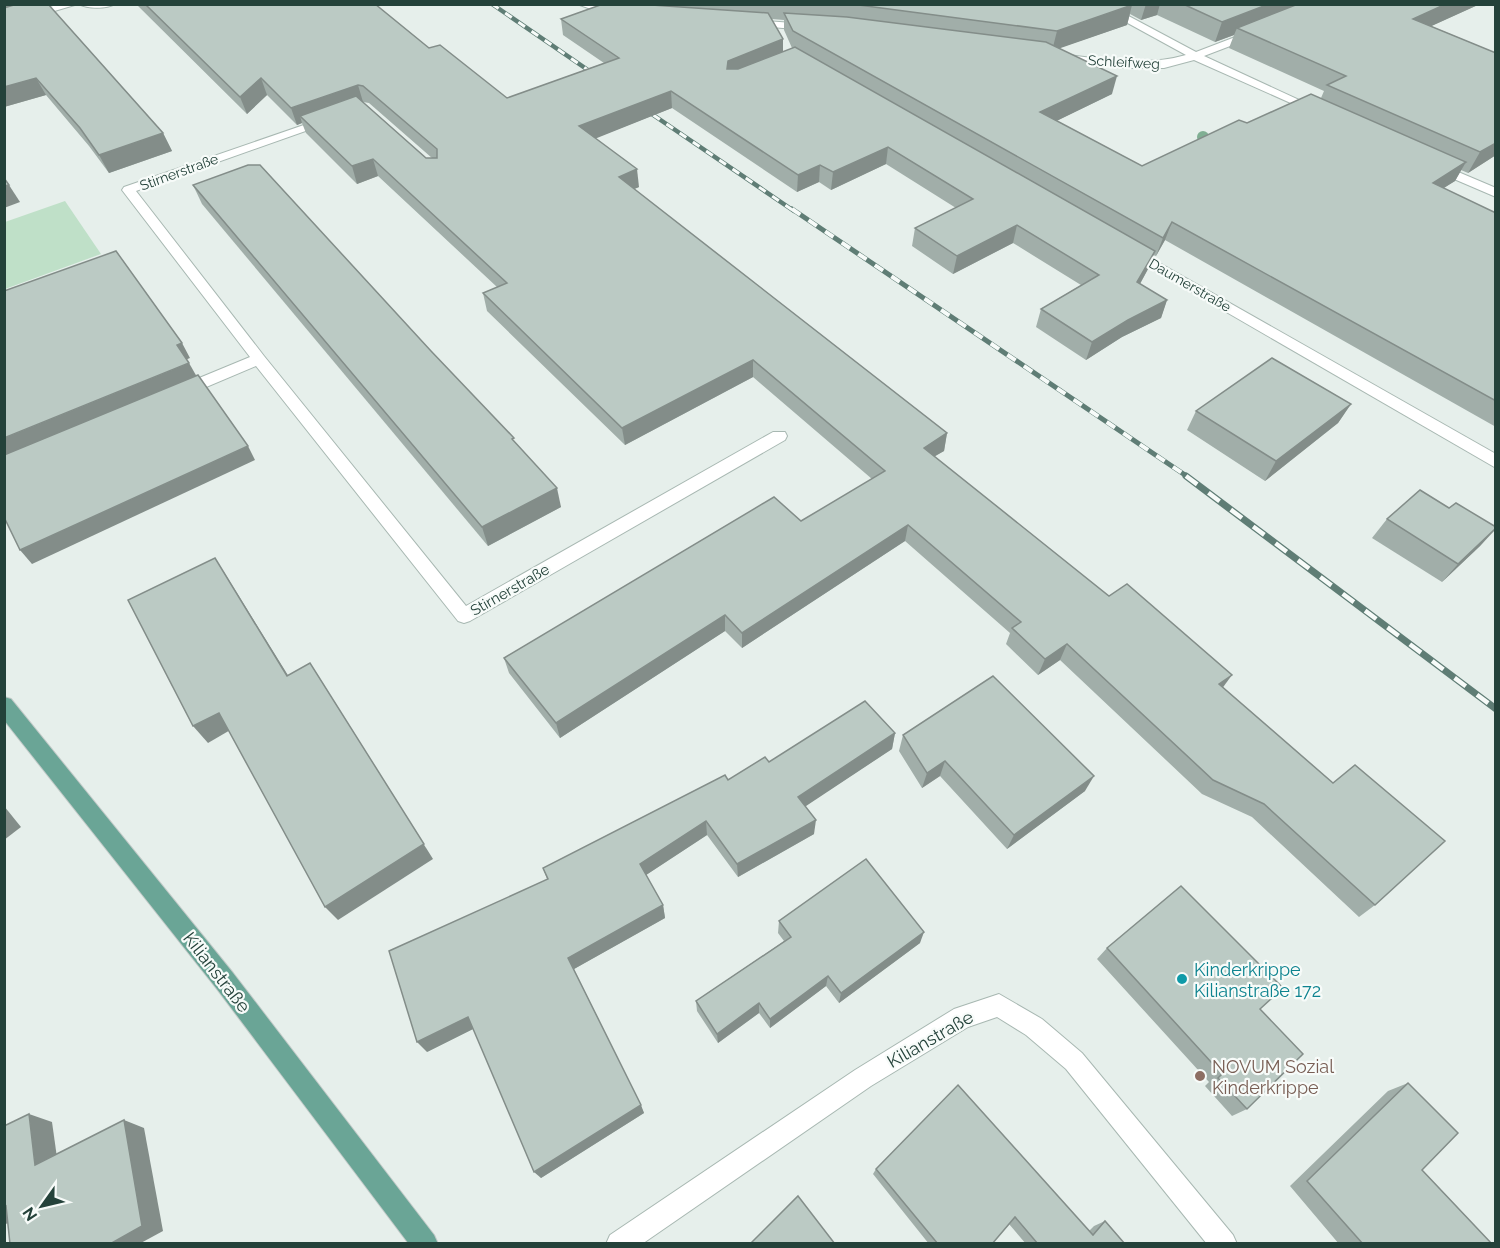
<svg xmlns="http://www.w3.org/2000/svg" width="1500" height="1248" font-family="Raleway,sans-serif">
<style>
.green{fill:#bfe0c8}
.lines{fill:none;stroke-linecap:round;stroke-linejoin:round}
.minor-casing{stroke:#a8b8b2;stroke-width:2}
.major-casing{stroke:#c2cac8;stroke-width:2}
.minor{fill:#fff;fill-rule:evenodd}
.major{fill:#6aa596;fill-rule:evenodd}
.rail-far2-casing{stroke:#5f7d75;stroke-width:4.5}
.rail-far1-casing{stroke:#5f7d75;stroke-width:5}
.rail-casing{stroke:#5f7d75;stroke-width:7}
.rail-far2{stroke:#f7fbf9;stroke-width:3;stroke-dasharray:8;stroke-linecap:butt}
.rail-far1{stroke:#f7fbf9;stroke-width:4;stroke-dasharray:10;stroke-linecap:butt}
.rail{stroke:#f7fbf9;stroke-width:4.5;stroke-dasharray:14;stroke-linecap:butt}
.tree{fill:#80af93}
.wall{fill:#a1aea9;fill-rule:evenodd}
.shaded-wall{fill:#838d89}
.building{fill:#bbcac4;stroke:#838d89;stroke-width:1.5}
.culture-dot{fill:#0f9aa8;stroke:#f7fbf9;stroke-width:2}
.education-dot{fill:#8d6e63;stroke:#f7fbf9;stroke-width:2}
.labels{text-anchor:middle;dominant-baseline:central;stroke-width:4.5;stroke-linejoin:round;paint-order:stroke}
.far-street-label{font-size:14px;fill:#24423a;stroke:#f7fbf9}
.street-label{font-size:15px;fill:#24423a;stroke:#f7fbf9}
.near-culture-label{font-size:18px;fill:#0d838f;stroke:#f7fbf9;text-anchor:start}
.near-street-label{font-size:18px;fill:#24423a;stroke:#f7fbf9}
.near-education-label{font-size:18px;fill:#785e54;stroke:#f7fbf9;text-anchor:start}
</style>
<rect width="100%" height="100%" fill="#e6efeb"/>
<path class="green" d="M 65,201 L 101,254 L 5,289 L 5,222 Z"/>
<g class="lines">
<defs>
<g id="minor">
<path d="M 60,4 L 78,4 L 4,26 L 4,20 Z"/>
<path d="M 79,4 L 115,4 C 107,9 87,9 79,4 Z"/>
<path d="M 577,4 L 594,4 L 621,15 L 616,18 Z"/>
<path d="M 1093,4 L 1106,4 L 1196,52 L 1251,31 L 1259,31 L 1259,35 L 1204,56 L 1323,111 L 1321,113 L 1313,113 L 1194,60 L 1164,68 L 1123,68 L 1057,59 L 1057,55 L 1061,54 C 1103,59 1144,67 1186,55 Z"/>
<path d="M 751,20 L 807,24 L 812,27 L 807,30 L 747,25 L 746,23 Z"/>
<path d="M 327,117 L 331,118 L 331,122 L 136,191 L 264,356 L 466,606 L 773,432 L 785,432 L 787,436 L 785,440 L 470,621 L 464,623 L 458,621 L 256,366 L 185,396 L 175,396 L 172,392 L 175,388 L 250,357 L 122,190 L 124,187 Z"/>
<path d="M 1437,163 L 1496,188 L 1496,197 L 1433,170 L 1433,164 Z"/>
<path d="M 1131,247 L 1496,454 L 1496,468 L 1126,254 L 1124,251 L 1126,248 Z"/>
<path d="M 999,994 L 1042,1019 L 1082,1053 L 1233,1235 L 1237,1244 L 1207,1244 L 1066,1069 L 1026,1035 L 997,1017 L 968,1027 L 871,1086 L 642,1244 L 606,1244 L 610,1235 L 855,1070 L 954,1009 Z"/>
</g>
<path id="major" d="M 4,697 L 11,699 L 233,973 L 434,1235 L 438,1244 L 409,1244 L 217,989 L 4,720 Z"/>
</defs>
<use href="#minor" class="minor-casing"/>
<use href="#major" class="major-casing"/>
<use href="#minor" class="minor"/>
<use href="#major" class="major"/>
<defs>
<g id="rail-far2">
<path d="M 492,4 L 601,79"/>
<path d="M 640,106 L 794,211"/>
</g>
<path id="rail-far1" d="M 792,209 L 1188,477"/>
<path id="rail" d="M 1186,476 L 1496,709"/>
</defs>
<use href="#rail-far2" class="rail-far2-casing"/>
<use href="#rail-far1" class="rail-far1-casing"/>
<use href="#rail" class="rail-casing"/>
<use href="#rail-far2" class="rail-far2"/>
<use href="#rail-far1" class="rail-far1"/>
<use href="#rail" class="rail"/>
</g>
<circle class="tree" cx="1203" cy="137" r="6"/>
<g class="wall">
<path d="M 4,4 L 163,133 L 172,151 L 109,173 L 89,146 L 46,95 L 4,107 Z"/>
<path d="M 136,4 L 375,4 L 429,48 L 507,98 L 604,63 L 563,35 L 561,19 L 603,4 L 1480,4 L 1431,26 L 1496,53 L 1496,155 L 1468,173 L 1461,170 L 1455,181 L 1443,188 L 1496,213 L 1496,427 L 1165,240 L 1156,256 L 1153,255 L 1148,269 L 1140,284 L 1167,300 L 1161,318 L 1122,337 L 1086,360 L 1036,327 L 1041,309 L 1081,285 L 1013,243 L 953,274 L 912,246 L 915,228 L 956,208 L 886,164 L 831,190 L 819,182 L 797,192 L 672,108 L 595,138 L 639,187 L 634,189 L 947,433 L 944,451 L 934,456 L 1223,688 L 1375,905 L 1359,917 L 1252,817 L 1202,794 L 1060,660 L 1038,675 L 1006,644 L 1010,633 L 905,541 L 742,648 L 725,631 L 560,738 L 509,673 L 504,658 L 801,521 L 872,479 L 753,377 L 625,445 L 487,311 L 483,293 L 497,287 L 378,176 L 357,184 L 306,133 L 302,123 L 297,125 L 267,95 L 247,114 ZM 1130,14 L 1141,20 L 1157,15 L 1215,42 L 1234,35 L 1229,48 L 1324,91 L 1321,98 L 1247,123 L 1142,166 L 1056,121 L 1112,94 L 1059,48 L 1127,25 ZM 772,19 L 784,20 L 784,30 L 792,48 L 783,52 L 783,39 ZM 363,102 L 369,103 L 432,158 L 426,158 Z"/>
<path d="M 193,185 L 515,442 L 561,507 L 488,546 L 202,204 Z"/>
<path d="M 1351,404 L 1338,423 L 1265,481 L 1187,430 L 1196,411 Z"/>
<path d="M 1449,508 L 1496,529 L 1480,546 L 1442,582 L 1372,538 L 1387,519 Z"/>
<path d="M 895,733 L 892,749 L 805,806 L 814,834 L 738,877 L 707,835 L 646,875 L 663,905 L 665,918 L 574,969 L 644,1113 L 541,1178 L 473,1029 L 427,1052 L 547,879 L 543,868 L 769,762 Z"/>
<path d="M 903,735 L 1085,791 L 1007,849 L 940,776 L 922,788 L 899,751 Z"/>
<path d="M 779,921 L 920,943 L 839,1003 L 826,986 L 770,1028 L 759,1013 L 718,1043 L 697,1011 L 696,1001 L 784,941 L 778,933 Z"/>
<path d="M 1107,948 L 1260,1009 L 1247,1109 L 1232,1116 L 1205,1086 L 1209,1082 L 1097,959 Z"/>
<path d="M 1408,1083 L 1422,1170 L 1492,1244 L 1339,1244 L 1290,1186 L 1388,1091 Z"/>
<path d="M 876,1169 L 1089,1231 L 1094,1226 L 1105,1221 L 1125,1244 L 1026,1244 L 1009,1224 L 992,1244 L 929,1244 L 873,1174 Z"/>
</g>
<g class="shaded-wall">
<path d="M 4,4 L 43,4 L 4,18 Z"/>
<path d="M 1146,4 L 1160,4 L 1157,15 L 1141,20 Z"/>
<path d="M 1269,4 L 1312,4 L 1237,28 L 1234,35 L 1215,42 L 1222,22 Z"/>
<path d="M 1446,4 L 1480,4 L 1403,39 L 1413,19 Z"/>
<path d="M 1132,5 L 1127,25 L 1052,51 L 1057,31 Z"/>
<path d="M 783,39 L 783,56 L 728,78 L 727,69 L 728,61 Z"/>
<path d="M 1117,76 L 1112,94 L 1036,131 L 1040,112 Z"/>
<path d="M 36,78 L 46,95 L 4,107 L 4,87 Z"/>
<path d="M 261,78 L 267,95 L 247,114 L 240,97 Z"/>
<path d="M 358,85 L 363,102 L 306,122 L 300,116 L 302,123 L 297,125 L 291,108 Z"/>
<path d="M 671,91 L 672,108 L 582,144 L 579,126 Z"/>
<path d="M 163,133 L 172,151 L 109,173 L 99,155 Z"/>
<path d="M 1496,143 L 1496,155 L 1468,173 L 1480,152 Z"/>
<path d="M 888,147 L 886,164 L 831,190 L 833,172 Z"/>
<path d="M 373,159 L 378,176 L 357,184 L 352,166 Z"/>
<path d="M 1466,162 L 1455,181 L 1422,202 L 1433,183 Z"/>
<path d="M 820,165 L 819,182 L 797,192 L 798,175 Z"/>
<path d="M 637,169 L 639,187 L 620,195 L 619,177 Z"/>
<path d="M 9,185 L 20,202 L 4,208 L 4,186 Z"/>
<path d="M 1172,222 L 1165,240 L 1156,256 L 1163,238 Z"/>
<path d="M 1017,225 L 1013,243 L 953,274 L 957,256 Z"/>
<path d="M 1155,251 L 1148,269 L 1131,300 L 1137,282 Z"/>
<path d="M 1167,300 L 1161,318 L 1122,337 L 1086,360 L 1092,342 L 1128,320 Z"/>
<path d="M 182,343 L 190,358 L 185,360 L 177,345 Z"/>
<path d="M 753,360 L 753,377 L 625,445 L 622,428 Z"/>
<path d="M 189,363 L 197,377 L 4,457 L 4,438 Z"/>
<path d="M 1351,404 L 1338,423 L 1265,481 L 1276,461 Z"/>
<path d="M 947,433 L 944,451 L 920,465 L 924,448 Z"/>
<path d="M 248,446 L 255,460 L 32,564 L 20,550 Z"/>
<path d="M 557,488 L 561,507 L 488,546 L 482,527 Z"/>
<path d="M 908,525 L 905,541 L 742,648 L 742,633 Z"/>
<path d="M 1496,528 L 1480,546 L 1442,582 L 1458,564 Z"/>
<path d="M 215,558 L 227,577 L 299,693 L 287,676 Z"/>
<path d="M 725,615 L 725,631 L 560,738 L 556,723 Z"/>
<path d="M 1067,644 L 1060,660 L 1038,675 L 1045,659 Z"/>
<path d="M 310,663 L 433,859 L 338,920 L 325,907 Z"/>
<path d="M 1232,675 L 1221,690 L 1219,684 Z"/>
<path d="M 219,713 L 232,729 L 208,743 L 193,726 Z"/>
<path d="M 895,733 L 892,749 L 797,812 L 798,797 Z"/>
<path d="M 945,761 L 940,776 L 922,788 L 927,773 Z"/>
<path d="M 1094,776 L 1085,791 L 1007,849 L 1014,835 Z"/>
<path d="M 4,806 L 21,827 L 4,840 Z"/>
<path d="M 816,820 L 814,834 L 738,877 L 737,864 Z"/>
<path d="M 706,821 L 707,835 L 643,877 L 640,864 Z"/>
<path d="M 663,905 L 665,918 L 574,969 L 568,958 Z"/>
<path d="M 924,932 L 920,943 L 839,1003 L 841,993 Z"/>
<path d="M 828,976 L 826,986 L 770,1028 L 770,1019 Z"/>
<path d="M 759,1003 L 759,1013 L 718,1043 L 717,1034 Z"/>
<path d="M 468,1017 L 477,1027 L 427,1052 L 417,1042 Z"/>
<path d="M 641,1105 L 644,1113 L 541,1178 L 534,1172 Z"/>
<path d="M 29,1114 L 52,1122 L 59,1172 L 35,1165 Z"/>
<path d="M 124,1120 L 144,1128 L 163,1231 L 139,1244 L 110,1244 Z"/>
<path d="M 6,1206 L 31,1211 L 4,1225 L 4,1207 Z"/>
</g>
<g class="building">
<path d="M 17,4 L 48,4 L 163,133 L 99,155 L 80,128 L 36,78 L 4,87 L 4,8 Z"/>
<path d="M 145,4 L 375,4 L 429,48 L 440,45 L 507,98 L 619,58 L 561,19 L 603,4 L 637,4 L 768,13 L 783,39 L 728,61 L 727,69 L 738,69 L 795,47 L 1155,251 L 1137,282 L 1167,300 L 1128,320 L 1092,342 L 1041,309 L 1099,275 L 1017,225 L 957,256 L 915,228 L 973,199 L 888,147 L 833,172 L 820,165 L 798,175 L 671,91 L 579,126 L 637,169 L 619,177 L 947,433 L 924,448 L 1109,596 L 1127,584 L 1232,675 L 1219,684 L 1333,783 L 1355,765 L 1445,841 L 1375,905 L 1264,804 L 1213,780 L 1067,644 L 1045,659 L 1012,628 L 1021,622 L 908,525 L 742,633 L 725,615 L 556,723 L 504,658 L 774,497 L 801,521 L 885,471 L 753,360 L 622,428 L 483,293 L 507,283 L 373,159 L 352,166 L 300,116 L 356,96 L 426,158 L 437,158 L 437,149 L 363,86 L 358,85 L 291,108 L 261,78 L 240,97 Z"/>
<path d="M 851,4 L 1131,4 L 1132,5 L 1057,31 Z"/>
<path d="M 1183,4 L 1269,4 L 1222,22 Z"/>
<path d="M 1298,4 L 1446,4 L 1413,19 L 1496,53 L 1496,143 L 1480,152 L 1327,85 L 1346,76 L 1237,28 Z"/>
<path d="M 784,13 L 847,17 L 1046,42 L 1117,76 L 1040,112 L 1142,166 L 1239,120 L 1247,123 L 1311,94 L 1466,162 L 1433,183 L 1496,213 L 1496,401 L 1172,222 L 1163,238 L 793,31 Z"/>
<path d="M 248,165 L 260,165 L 431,351 L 514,438 L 512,439 L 557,488 L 482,527 L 193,185 Z"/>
<path d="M 4,178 L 9,185 L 4,186 Z"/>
<path d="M 116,251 L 182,343 L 177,345 L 189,363 L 4,438 L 4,291 Z"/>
<path d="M 1272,358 L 1351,404 L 1276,461 L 1196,411 Z"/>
<path d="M 198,375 L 248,446 L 20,550 L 4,517 L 4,455 Z"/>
<path d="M 1420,490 L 1449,508 L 1456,503 L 1496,527 L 1496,528 L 1458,564 L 1387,519 Z"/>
<path d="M 215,558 L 287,676 L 310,663 L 424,844 L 325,907 L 219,713 L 193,726 L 128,600 Z"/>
<path d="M 993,676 L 1094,776 L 1014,835 L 945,761 L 927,773 L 903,735 Z"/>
<path d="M 865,701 L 895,733 L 798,797 L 816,820 L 737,864 L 706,821 L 640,864 L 663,905 L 568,958 L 641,1105 L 534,1172 L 468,1017 L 417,1042 L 389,951 L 548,879 L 543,868 L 725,775 L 728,780 L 765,757 L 769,762 Z"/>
<path d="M 866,859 L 924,932 L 841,993 L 828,976 L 770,1019 L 759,1003 L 717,1034 L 696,1001 L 791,937 L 779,921 Z"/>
<path d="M 1181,886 L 1283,988 L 1260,1009 L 1303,1054 L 1247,1109 L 1218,1078 L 1222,1074 L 1107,948 Z"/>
<path d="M 1408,1083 L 1458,1133 L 1422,1170 L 1492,1244 L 1363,1244 L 1307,1181 Z"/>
<path d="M 958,1085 L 1093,1235 L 1105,1221 L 1125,1244 L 1038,1244 L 1015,1217 L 992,1244 L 938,1244 L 876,1169 Z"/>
<path d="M 29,1114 L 35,1165 L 124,1120 L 142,1226 L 110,1244 L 10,1244 L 6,1206 L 4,1207 L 4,1126 Z"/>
<path d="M 798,1196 L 835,1244 L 750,1244 Z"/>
</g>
<circle class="culture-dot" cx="1182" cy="979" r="6"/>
<circle class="education-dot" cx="1200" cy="1076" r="6"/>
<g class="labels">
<g class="far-street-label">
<text transform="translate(1124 62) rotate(3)">Schleifweg</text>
<text transform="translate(179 172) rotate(-20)">Stirnerstraße</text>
<text transform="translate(1190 285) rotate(30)">Daumerstraße</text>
</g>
<g class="street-label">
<text transform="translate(510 590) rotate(-30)">Stirnerstraße</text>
</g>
<g class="near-culture-label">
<text x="1194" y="969">Kinderkrippe<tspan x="1194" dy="21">Kilianstraße 172</tspan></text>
</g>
<g class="near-street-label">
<text transform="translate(217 972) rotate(52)">Kilianstraße</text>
<text transform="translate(930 1039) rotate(-30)">Kilianstraße</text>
</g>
<g class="near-education-label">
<text x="1212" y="1066">NOVUM Sozial<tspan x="1212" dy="21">Kinderkrippe</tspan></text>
</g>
</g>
<rect width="1500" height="1248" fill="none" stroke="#24423a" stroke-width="12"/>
<g transform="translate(42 1206) rotate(236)" stroke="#f7fbf9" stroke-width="4.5" paint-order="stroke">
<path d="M0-4.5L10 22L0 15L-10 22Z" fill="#24423a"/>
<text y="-9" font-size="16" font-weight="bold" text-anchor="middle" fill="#24423a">N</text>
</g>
</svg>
